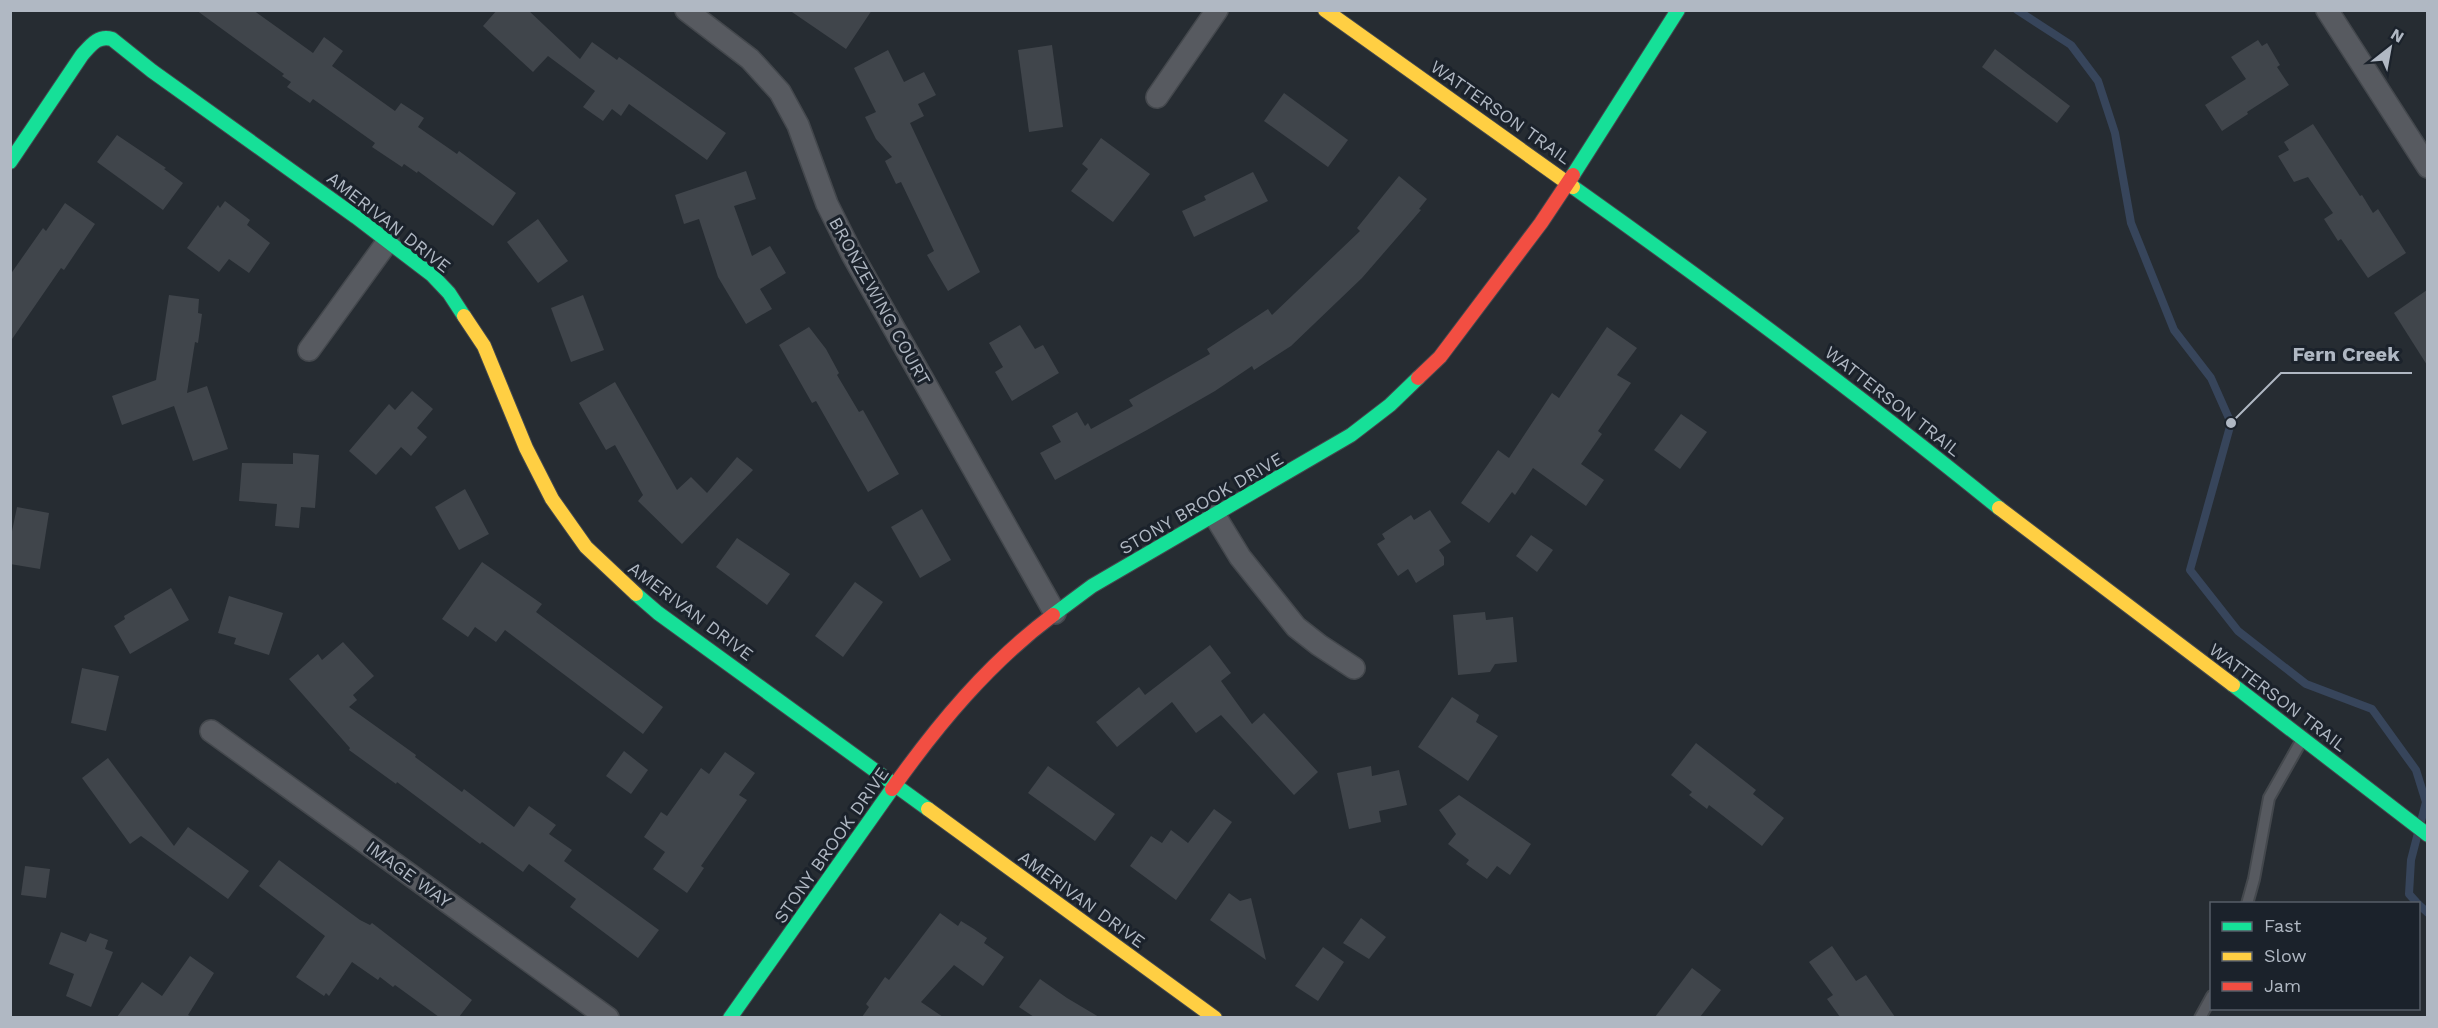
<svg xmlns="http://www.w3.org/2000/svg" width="2438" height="1028" font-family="'Work Sans',sans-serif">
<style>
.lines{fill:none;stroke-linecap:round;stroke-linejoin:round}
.stream{stroke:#37455b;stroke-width:8}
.building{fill:#40454b}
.lane-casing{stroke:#44484d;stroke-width:14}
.street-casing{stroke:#44484d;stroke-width:24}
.fast-casing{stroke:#44484d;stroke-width:16}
.slow-casing{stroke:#44484d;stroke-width:16}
.jam-casing{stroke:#44484d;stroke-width:16}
.lane{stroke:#575a60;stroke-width:10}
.street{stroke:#575a60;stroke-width:21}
.fast{stroke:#16e098;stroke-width:14}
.slow{stroke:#ffcf43;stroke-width:14}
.jam{stroke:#f24e42;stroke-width:14}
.labels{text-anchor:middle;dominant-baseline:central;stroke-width:6;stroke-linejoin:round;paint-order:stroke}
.street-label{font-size:18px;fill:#b0b8c3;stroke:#1b222b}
.leader{fill:none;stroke:#b0b8c3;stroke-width:2}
.callout-dot{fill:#b0b8c3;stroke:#1b222b;stroke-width:2}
.callout-label{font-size:20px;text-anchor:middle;font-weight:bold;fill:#b0b8c3;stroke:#1b222b;stroke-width:6;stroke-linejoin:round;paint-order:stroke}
</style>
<rect width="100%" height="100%" fill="#262c32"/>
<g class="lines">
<g class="stream">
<path d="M 2017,10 L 2071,45 L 2098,81 L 2115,133 L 2131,223 L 2174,330 L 2211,378 L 2231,423 L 2190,570 L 2238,631 L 2306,684 L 2372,709 L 2416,770 L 2426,802 L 2411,860 L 2409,894 L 2418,904"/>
<path d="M 2418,904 L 2428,913"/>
</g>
</g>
<g class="building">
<path d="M 196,10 L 253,10 L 313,53 L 324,37 L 343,51 L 332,66 L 395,111 L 401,103 L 424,118 L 418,127 L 457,154 L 459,151 L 516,193 L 493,226 L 418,171 L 417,173 L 404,164 L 402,167 L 372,147 L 375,143 L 313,99 L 310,103 L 287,87 L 291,82 L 282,76 L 284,74 Z"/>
<path d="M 497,10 L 528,10 L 580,59 L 592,42 L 617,60 L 619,57 L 726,133 L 707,160 L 629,104 L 621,116 L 612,109 L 603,121 L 583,107 L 595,91 L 548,56 L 533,72 L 483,26 Z"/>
<path d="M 789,10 L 872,10 L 846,49 Z"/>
<path d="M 2258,40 L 2262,46 L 2267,43 L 2280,65 L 2277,67 L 2289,85 L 2247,112 L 2248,114 L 2222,131 L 2205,105 L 2246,79 L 2231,57 Z"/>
<path d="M 1052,45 L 1063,127 L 1029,132 L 1018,50 Z"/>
<path d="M 1995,49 L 2070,106 L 2057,123 L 1982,67 Z"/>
<path d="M 888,50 L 904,82 L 924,72 L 936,95 L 918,104 L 924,116 L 910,123 L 980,272 L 948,291 L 927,255 L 934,251 L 901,182 L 896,184 L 885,161 L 892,157 L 876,139 L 865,117 L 876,112 L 854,68 Z"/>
<path d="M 1284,93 L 1348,140 L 1328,167 L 1264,121 Z"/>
<path d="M 2313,124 L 2360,196 L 2362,195 L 2373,213 L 2378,209 L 2406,253 L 2368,278 L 2341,239 L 2338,241 L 2324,219 L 2333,213 L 2308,177 L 2294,182 L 2278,156 L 2289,150 L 2284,142 Z"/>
<path d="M 117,135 L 166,168 L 164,169 L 183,183 L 163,210 L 97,162 Z"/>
<path d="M 1101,138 L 1150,174 L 1113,222 L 1071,191 L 1088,169 L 1082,164 Z"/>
<path d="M 746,171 L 756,199 L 734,206 L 752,256 L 770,246 L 786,273 L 760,289 L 772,309 L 746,324 L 718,277 L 699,219 L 684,224 L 675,195 Z"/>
<path d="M 1253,172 L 1268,201 L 1194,237 L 1182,211 L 1206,200 L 1204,196 Z"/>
<path d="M 1399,176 L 1427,199 L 1419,209 L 1421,210 L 1362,278 L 1291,346 L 1254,370 L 1252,366 L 1215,391 L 1147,430 L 1055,480 L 1040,453 L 1061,442 L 1052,426 L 1077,412 L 1085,426 L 1088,423 L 1091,429 L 1133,406 L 1129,400 L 1210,354 L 1207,349 L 1268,309 L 1272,315 L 1360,231 L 1357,228 Z"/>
<path d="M 225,201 L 250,220 L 247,225 L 270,243 L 249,273 L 229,259 L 219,272 L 187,248 L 218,205 L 220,208 Z"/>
<path d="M 65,203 L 95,224 L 64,270 L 61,268 L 10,342 L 10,275 L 43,228 L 46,231 Z"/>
<path d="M 538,219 L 568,261 L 538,283 L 507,242 Z"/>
<path d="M 2427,290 L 2427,365 L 2394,313 Z"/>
<path d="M 169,295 L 199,299 L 198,313 L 202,314 L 198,343 L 195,342 L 187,393 L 207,386 L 228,449 L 193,461 L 174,406 L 122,425 L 112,396 L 156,380 Z"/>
<path d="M 583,295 L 604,350 L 571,362 L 551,308 Z"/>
<path d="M 1020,325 L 1035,349 L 1043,345 L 1059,373 L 1012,401 L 995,372 L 1003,367 L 989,343 Z"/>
<path d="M 809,327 L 826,349 L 839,373 L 837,375 L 859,412 L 863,410 L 899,474 L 868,492 L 816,401 L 812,403 L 779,345 Z"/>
<path d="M 1607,327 L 1637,348 L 1617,375 L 1631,383 L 1598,431 L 1602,434 L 1581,464 L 1604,480 L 1586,506 L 1533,468 L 1515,495 L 1512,492 L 1489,523 L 1461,503 L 1498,450 L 1509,458 L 1552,393 L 1559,398 Z"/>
<path d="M 615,382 L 677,490 L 691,477 L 707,493 L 737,457 L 753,470 L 682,544 L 638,501 L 643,495 L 615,445 L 606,450 L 579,403 Z"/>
<path d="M 412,391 L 433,409 L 417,428 L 427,437 L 411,456 L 401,447 L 376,475 L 349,451 L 389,404 L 395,410 Z"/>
<path d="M 1681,414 L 1707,432 L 1680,469 L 1654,450 Z"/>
<path d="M 293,453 L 319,455 L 315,508 L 301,507 L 299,528 L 275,526 L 277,504 L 239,501 L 242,463 L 293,464 Z"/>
<path d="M 465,489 L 489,534 L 459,550 L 435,507 Z"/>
<path d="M 17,507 L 49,513 L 40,569 L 10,564 L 10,541 Z"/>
<path d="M 922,509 L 951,560 L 920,578 L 891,527 Z"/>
<path d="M 1430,510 L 1451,542 L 1439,550 L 1444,557 L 1444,565 L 1416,583 L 1408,569 L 1398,576 L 1377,544 L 1385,539 L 1382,534 L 1411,515 L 1414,520 Z"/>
<path d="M 1531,535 L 1553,550 L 1537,572 L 1516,556 Z"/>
<path d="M 737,538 L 790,574 L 767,605 L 716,567 Z"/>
<path d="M 482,562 L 542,604 L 536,612 L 663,707 L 643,734 L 505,630 L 496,642 L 475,627 L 468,637 L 442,619 Z"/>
<path d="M 855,582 L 883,602 L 843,657 L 815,636 Z"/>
<path d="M 171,588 L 189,620 L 130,654 L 114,626 L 125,619 L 124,616 Z"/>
<path d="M 229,596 L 283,613 L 269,655 L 234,644 L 236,638 L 218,633 Z"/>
<path d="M 1485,612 L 1486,620 L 1513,617 L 1517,662 L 1495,664 L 1490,672 L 1458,675 L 1453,615 Z"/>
<path d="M 343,642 L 374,676 L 353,695 L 357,700 L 349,707 L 416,755 L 415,757 L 462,792 L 464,789 L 514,827 L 529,806 L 556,825 L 549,834 L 572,850 L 564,861 L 659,930 L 638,958 L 570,907 L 576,899 L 529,864 L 523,872 L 482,842 L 480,844 L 397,782 L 396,784 L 349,750 L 350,748 L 289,679 L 318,654 L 322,660 Z"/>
<path d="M 1210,645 L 1231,673 L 1221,681 L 1252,724 L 1264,713 L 1318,772 L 1294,795 L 1221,715 L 1196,733 L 1172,702 L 1117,747 L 1096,722 L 1139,687 L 1145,695 Z"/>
<path d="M 82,668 L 119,676 L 106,731 L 71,723 Z"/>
<path d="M 1452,697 L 1479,715 L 1476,722 L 1498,736 L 1468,781 L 1418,747 Z"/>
<path d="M 1696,743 L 1756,790 L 1753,794 L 1784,818 L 1762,846 L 1709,805 L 1707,809 L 1689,795 L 1692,792 L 1671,775 Z"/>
<path d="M 624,751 L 648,770 L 631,794 L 606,776 Z"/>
<path d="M 725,752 L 755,773 L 739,795 L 747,800 L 701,866 L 704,868 L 687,893 L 653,869 L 665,852 L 644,837 L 661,812 L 667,816 L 701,768 L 709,774 Z"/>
<path d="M 108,758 L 174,846 L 188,827 L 249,871 L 228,899 L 141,836 L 130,844 L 82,778 Z"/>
<path d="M 1048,766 L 1115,814 L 1095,841 L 1028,793 Z"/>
<path d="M 1371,766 L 1372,776 L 1399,770 L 1407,805 L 1379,811 L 1381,822 L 1349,829 L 1337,773 Z"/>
<path d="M 1459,795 L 1531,844 L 1510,875 L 1497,866 L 1487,879 L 1466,864 L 1469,860 L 1448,844 L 1456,834 L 1439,810 Z"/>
<path d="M 1214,809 L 1232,822 L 1176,900 L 1130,866 L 1151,836 L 1162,843 L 1171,830 L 1188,843 Z"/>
<path d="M 279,860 L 360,920 L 370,925 L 372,923 L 472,1000 L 459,1017 L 439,1017 L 395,985 L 393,987 L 380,977 L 378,980 L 352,962 L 329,996 L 326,993 L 324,996 L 296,977 L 325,936 L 259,886 Z"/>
<path d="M 25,866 L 50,869 L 46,898 L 21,895 Z"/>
<path d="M 1229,893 L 1240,901 L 1251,898 L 1266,960 L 1210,920 Z"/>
<path d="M 940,913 L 958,926 L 961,921 L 974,929 L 987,938 L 984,943 L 1004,957 L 983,986 L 954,965 L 921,1002 L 943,1017 L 862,1017 L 869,1007 L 866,1004 L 885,977 L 889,980 Z"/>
<path d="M 1361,918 L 1386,937 L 1369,959 L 1343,943 Z"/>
<path d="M 61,932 L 86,942 L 90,933 L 108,940 L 105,949 L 113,952 L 91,1007 L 66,996 L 74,974 L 49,964 Z"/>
<path d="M 1832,946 L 1856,981 L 1866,975 L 1895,1017 L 1840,1017 L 1827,999 L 1833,995 L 1809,962 Z"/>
<path d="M 1323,947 L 1344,962 L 1318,1001 L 1295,986 Z"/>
<path d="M 190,956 L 214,973 L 188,1015 L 192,1017 L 117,1017 L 142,982 L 162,996 Z"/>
<path d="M 1692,968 L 1721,990 L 1700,1017 L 1655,1017 Z"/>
<path d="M 1040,979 L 1067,998 L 1099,1017 L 1034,1017 L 1019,1007 Z"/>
</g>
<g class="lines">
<defs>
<g id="lane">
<path d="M 2247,904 L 2254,879 L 2269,798 L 2303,738"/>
<path d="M 2200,1018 L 2212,996"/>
</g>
<g id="street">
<path d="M 686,10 L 750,59 L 780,92 L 798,125 L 827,204 L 852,254 L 1055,613"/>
<path d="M 2327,10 L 2428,167"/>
<path d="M 1157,97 L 1217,10"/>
<path d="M 309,350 L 388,241"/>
<path d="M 1215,516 L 1240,557 L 1296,627 L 1319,645 L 1354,668"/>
<path d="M 211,731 L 608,1018"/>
</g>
<g id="fast">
<path d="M 10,162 L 82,55 C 91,45 98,35 112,39 L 152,71 L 356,217 L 432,275 L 449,293 L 464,316"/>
<path d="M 1573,175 L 1678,10"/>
<path d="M 1573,187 C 1718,290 1861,396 1999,508"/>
<path d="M 636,594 L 658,613 L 928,809"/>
<path d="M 1053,615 L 1092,586 L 1351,435 L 1390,405 L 1418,378"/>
<path d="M 2233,685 L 2428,835"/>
<path d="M 730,1018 L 892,789"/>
</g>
<g id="slow">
<path d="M 1325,10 L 1573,187"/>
<path d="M 464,316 L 484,346 L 526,448 L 552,499 L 586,547 L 636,594"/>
<path d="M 1999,508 L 2233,685"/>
<path d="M 928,809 L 1215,1018"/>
</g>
<g id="jam">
<path d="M 1418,378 L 1440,357 L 1541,223 L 1573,175"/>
<path d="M 892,789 C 938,724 989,663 1053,615"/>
</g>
</defs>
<use href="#lane" class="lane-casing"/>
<use href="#street" class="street-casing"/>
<use href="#fast" class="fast-casing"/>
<use href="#slow" class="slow-casing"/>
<use href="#jam" class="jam-casing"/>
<use href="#lane" class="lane"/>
<use href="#street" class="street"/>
<use href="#fast" class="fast"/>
<use href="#slow" class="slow"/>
<use href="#jam" class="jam"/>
</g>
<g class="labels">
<g class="street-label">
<text transform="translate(1501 112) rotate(35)">WATTERSON TRAIL</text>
<text transform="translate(389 222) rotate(38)">AMERIVAN DRIVE</text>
<text transform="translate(880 301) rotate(61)">BRONZEWING COURT</text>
<text transform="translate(1893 401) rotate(38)">WATTERSON TRAIL</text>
<text transform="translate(1201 503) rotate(-30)">STONY BROOK DRIVE</text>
<text transform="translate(691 611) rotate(37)">AMERIVAN DRIVE</text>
<text transform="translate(2278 697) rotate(37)">WATTERSON TRAIL</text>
<text transform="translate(831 845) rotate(-55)">STONY BROOK DRIVE</text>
<text transform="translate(409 874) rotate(36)">IMAGE WAY</text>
<text transform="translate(1082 899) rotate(36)">AMERIVAN DRIVE</text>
</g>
</g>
<path class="leader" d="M2231 423L2281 373H2412"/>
<circle class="callout-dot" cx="2231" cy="423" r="6"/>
<g class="callout-label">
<text x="2346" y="361">Fern Creek</text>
</g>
<rect width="2438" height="1028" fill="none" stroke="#b0b8c3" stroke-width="24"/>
<rect x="2210" y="902" width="210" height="108" fill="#1b222b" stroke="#575e68" stroke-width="1.5"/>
<rect x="2222" y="922" width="30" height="9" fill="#16e098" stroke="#575e68" stroke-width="1.5"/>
<text x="2264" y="932" font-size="18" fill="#b0b8c3">Fast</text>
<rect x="2222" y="952" width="30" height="9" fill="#ffcf43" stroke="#575e68" stroke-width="1.5"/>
<text x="2264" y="962" font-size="18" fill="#b0b8c3">Slow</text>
<rect x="2222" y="982" width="30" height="9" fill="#f24e42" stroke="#575e68" stroke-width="1.5"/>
<text x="2264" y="992" font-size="18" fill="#b0b8c3">Jam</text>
<g transform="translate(2390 48) rotate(31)" stroke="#1b222b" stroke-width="4.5" paint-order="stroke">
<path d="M0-4.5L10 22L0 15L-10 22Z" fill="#b0b8c3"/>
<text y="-9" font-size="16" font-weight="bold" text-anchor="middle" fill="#b0b8c3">N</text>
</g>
</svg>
